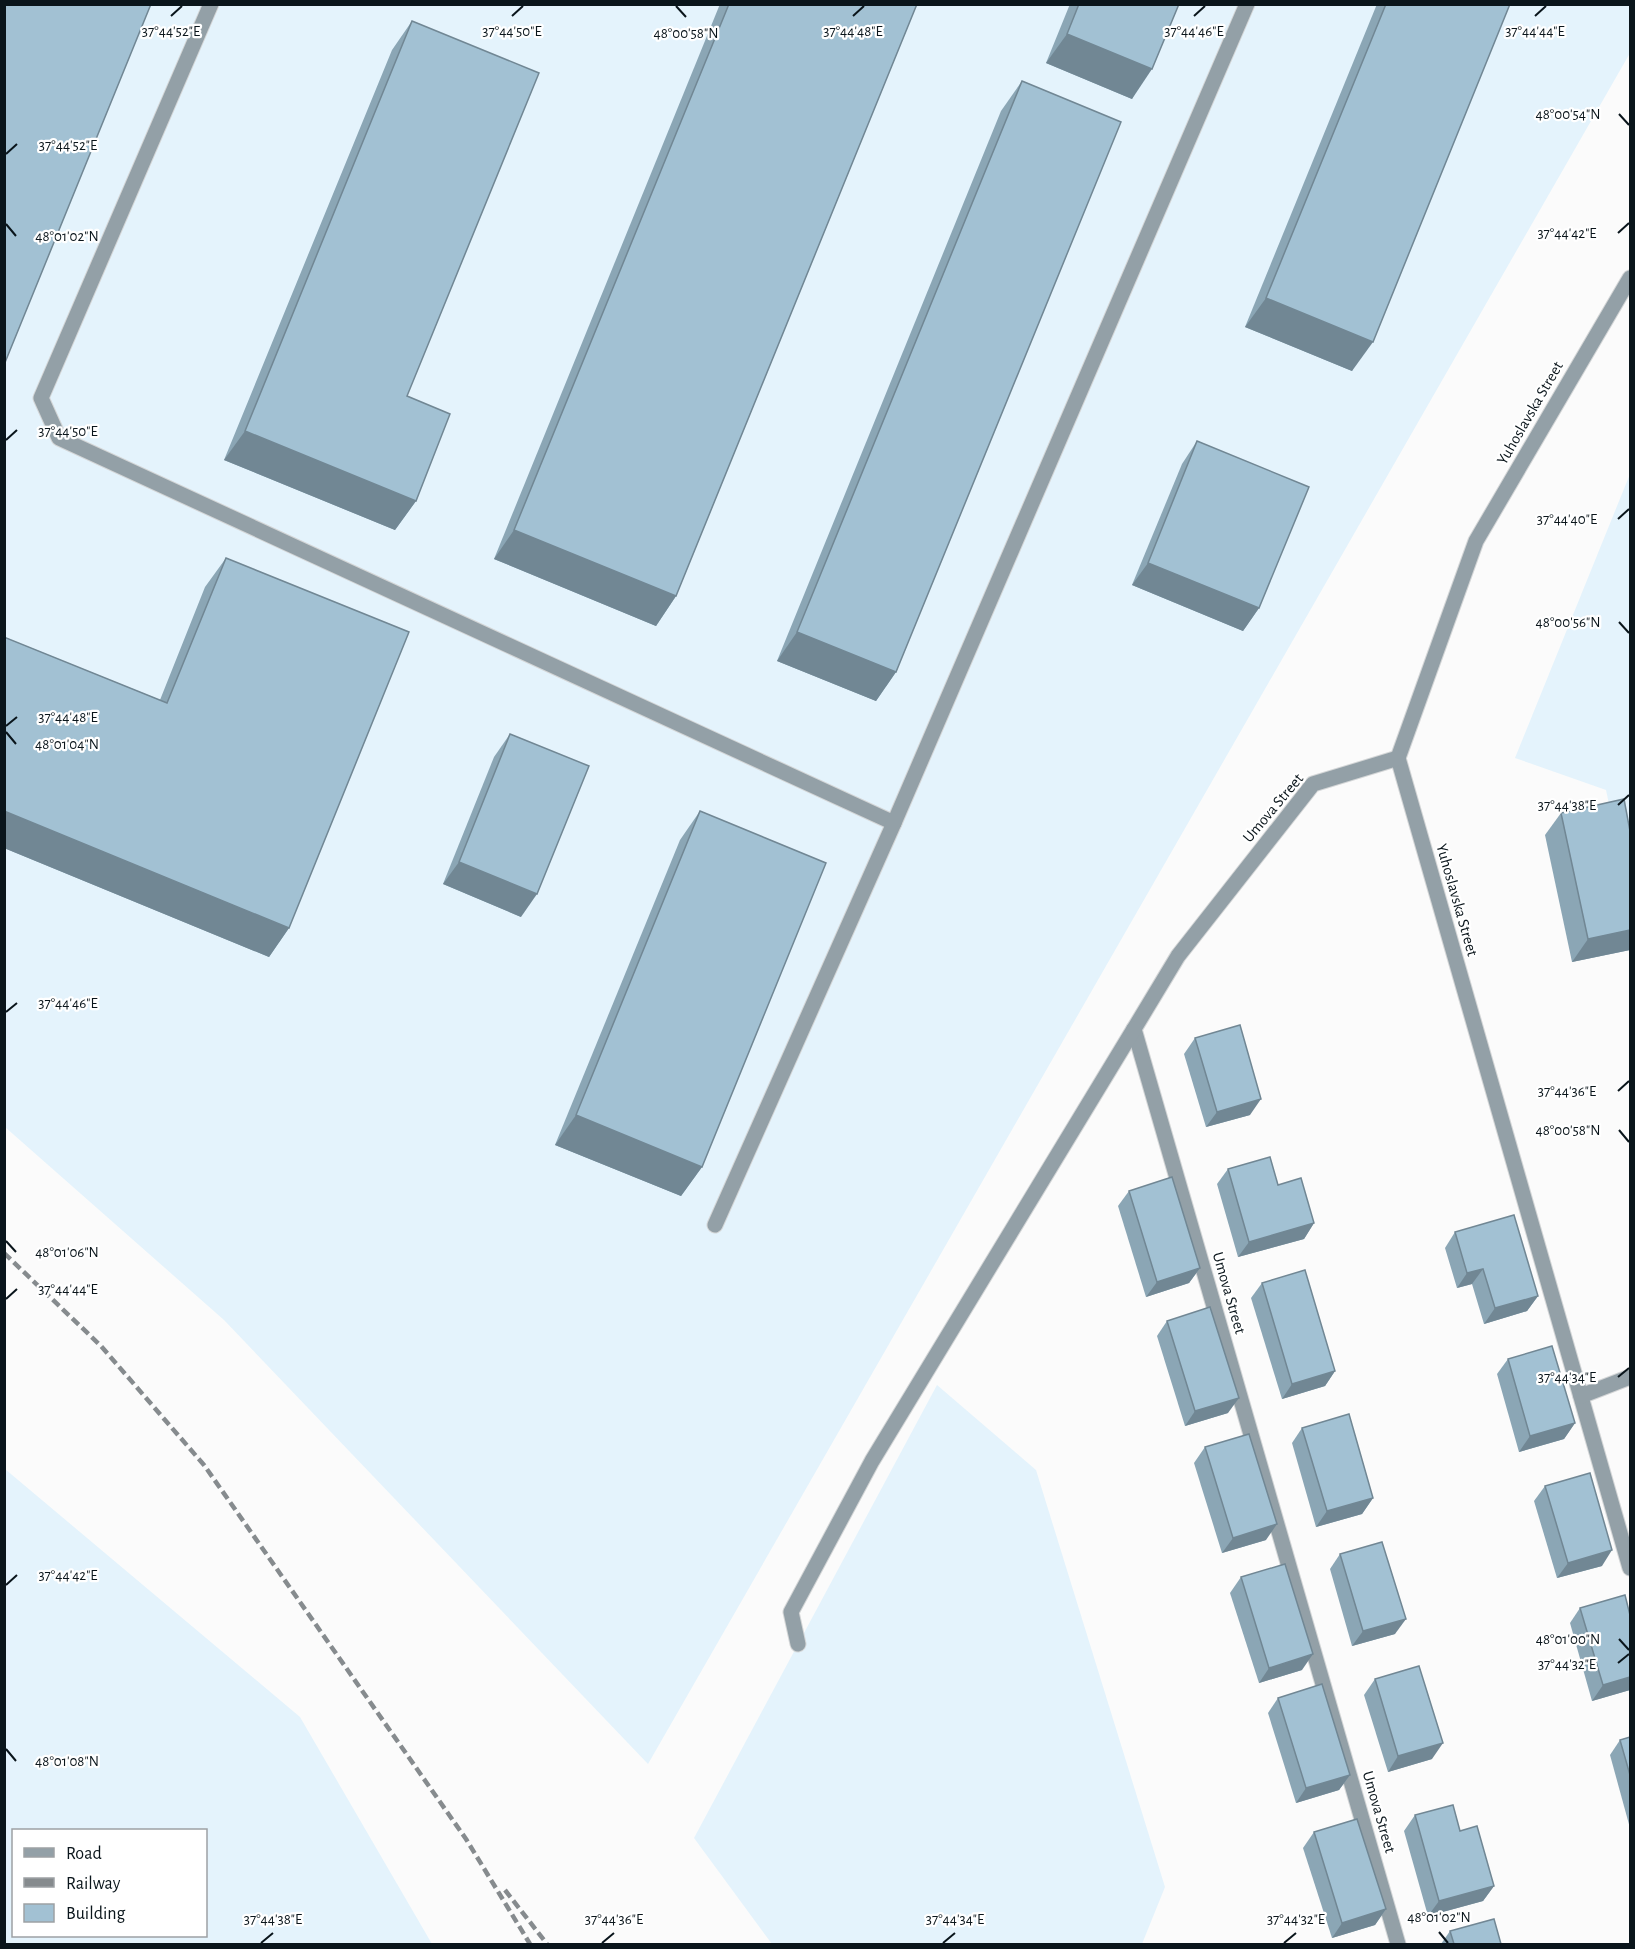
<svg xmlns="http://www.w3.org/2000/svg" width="1635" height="1949" font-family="'Alegreya Sans',sans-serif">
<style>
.built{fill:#e4f3fc;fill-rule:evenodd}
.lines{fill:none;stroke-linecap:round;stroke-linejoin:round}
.minor-casing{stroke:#d4d6d7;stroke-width:17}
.minor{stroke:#93a0a7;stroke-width:15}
.rail{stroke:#868b8e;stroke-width:4.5;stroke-dasharray:9 4.5;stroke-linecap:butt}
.wall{fill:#8ba6b5}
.shaded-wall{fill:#718794}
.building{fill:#a2c1d3;stroke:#718794;stroke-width:1.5}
.ticks{fill:none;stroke:#0a151b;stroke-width:2}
.labels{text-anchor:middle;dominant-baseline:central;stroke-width:4.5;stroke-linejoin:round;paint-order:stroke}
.street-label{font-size:16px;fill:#0a151b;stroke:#fff}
.ticks-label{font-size:15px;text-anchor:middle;fill:#0a151b;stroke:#fff;stroke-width:4.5;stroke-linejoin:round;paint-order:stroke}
</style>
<rect width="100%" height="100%" fill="#fbfbfb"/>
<g class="built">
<path d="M 5,5 L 1630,5 L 1630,53 L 648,1764 L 224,1320 L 5,1127 Z"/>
<path d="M 1630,474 L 1630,893 L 1628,893 L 1606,790 L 1515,758 Z"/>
<path d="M 937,1385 L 1036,1470 L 1165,1887 L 1142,1944 L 772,1944 L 694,1838 Z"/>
<path d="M 5,1469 L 300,1717 L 432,1944 L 5,1944 ZM 14,1830 L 206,1830 L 206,1936 L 14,1936 Z"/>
</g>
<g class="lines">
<defs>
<g id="minor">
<path d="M 211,4 L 41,398 L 59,438 L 894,823"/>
<path d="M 1630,278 L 1476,541 L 1398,758 L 1630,1568"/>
<path d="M 1398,758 L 1313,784 L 1178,956 L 1134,1029 L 1398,1944"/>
<path d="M 715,1225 L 894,823 L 1247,4"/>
<path d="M 1581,1396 L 1630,1377"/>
<path d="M 798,1644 L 791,1612 L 872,1461 L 1134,1029"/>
</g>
</defs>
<use href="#minor" class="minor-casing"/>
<use href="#minor" class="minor"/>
<g class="rail">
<path d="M 4,1253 L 101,1346 L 204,1465 L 466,1839 L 530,1944"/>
<path d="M 505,1890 L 547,1944"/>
</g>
</g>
<g class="wall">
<path d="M 720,4 L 917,4 L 676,596 L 656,626 L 494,559 Z"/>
<path d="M 1070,4 L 1179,4 L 1132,99 L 1046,63 Z"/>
<path d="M 1377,4 L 1510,4 L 1352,371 L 1245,327 Z"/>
<path d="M 412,21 L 407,396 L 416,501 L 395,530 L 224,460 L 392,50 Z"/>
<path d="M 1022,81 L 896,672 L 876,701 L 777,661 L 1001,111 Z"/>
<path d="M 1197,441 L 1259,608 L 1243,631 L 1132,585 L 1182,464 Z"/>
<path d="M 226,558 L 289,928 L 269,957 L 4,848 L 4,637 L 160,700 L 205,587 Z"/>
<path d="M 510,734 L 521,917 L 443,884 L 494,757 Z"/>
<path d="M 700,811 L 702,1167 L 681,1196 L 555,1145 L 680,840 Z"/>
<path d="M 1561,813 L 1630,831 L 1630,950 L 1572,962 L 1545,835 Z"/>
<path d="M 1195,1038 L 1250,1115 L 1206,1127 L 1184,1054 Z"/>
<path d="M 1228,1169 L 1278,1185 L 1314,1223 L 1304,1239 L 1238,1257 L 1217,1184 Z"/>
<path d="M 1129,1191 L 1200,1268 L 1189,1283 L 1146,1297 L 1118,1206 Z"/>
<path d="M 1455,1232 L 1538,1296 L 1527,1311 L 1484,1324 L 1472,1284 L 1457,1288 L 1445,1248 Z"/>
<path d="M 1262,1283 L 1335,1371 L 1325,1386 L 1282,1399 L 1251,1298 Z"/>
<path d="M 1167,1321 L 1228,1413 L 1185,1426 L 1157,1336 Z"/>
<path d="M 1508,1359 L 1575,1423 L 1564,1439 L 1519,1452 L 1497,1374 Z"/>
<path d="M 1302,1428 L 1373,1498 L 1362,1514 L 1316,1527 L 1292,1443 Z"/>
<path d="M 1205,1447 L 1266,1540 L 1222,1553 L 1194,1463 Z"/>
<path d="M 1545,1486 L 1602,1566 L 1557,1578 L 1534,1501 Z"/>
<path d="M 1340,1554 L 1395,1634 L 1352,1646 L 1330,1569 Z"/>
<path d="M 1241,1577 L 1302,1670 L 1259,1683 L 1230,1593 Z"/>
<path d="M 1580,1608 L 1630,1690 L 1592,1701 L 1570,1623 Z"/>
<path d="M 1375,1679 L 1432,1759 L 1388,1772 L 1364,1695 Z"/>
<path d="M 1278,1698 L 1350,1775 L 1339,1790 L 1296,1803 L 1268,1713 Z"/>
<path d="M 1630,1737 L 1630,1828 L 1610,1755 L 1620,1740 Z"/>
<path d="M 1415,1815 L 1460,1831 L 1494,1886 L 1483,1901 L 1428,1916 L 1404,1831 Z"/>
<path d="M 1314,1832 L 1386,1909 L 1375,1925 L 1332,1938 L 1303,1848 Z"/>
<path d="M 1450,1931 L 1501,1944 L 1441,1944 Z"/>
</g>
<g class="shaded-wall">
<path d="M 1067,34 L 1152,69 L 1132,99 L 1046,63 Z"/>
<path d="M 1266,298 L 1373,342 L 1352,371 L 1245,327 Z"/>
<path d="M 245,431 L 416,501 L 395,530 L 224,460 Z"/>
<path d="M 514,530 L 676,596 L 656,626 L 494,559 Z"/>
<path d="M 1148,563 L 1259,608 L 1243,631 L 1132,585 Z"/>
<path d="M 797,632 L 896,672 L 876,701 L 777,661 Z"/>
<path d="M 4,811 L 289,928 L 269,957 L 4,848 Z"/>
<path d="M 459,862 L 537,894 L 521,917 L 443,884 Z"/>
<path d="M 1630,930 L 1630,950 L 1572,962 L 1588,939 Z"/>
<path d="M 1261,1099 L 1250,1115 L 1206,1127 L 1217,1112 Z"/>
<path d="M 576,1115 L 702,1167 L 681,1196 L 555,1145 Z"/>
<path d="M 1314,1223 L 1304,1239 L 1238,1257 L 1249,1242 Z"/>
<path d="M 1200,1268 L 1189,1283 L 1146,1297 L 1157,1282 Z"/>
<path d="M 1483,1269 L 1472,1284 L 1457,1288 L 1467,1273 Z"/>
<path d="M 1538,1296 L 1527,1311 L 1484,1324 L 1495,1308 Z"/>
<path d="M 1335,1371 L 1325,1386 L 1282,1399 L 1292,1384 Z"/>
<path d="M 1239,1398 L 1228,1413 L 1185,1426 L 1195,1411 Z"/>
<path d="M 1575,1423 L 1564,1439 L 1519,1452 L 1530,1436 Z"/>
<path d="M 1373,1498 L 1362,1514 L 1316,1527 L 1327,1511 Z"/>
<path d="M 1277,1524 L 1266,1540 L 1222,1553 L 1233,1538 Z"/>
<path d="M 1612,1550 L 1602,1566 L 1557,1578 L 1568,1563 Z"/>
<path d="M 1406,1619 L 1395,1634 L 1352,1646 L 1363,1631 Z"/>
<path d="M 1313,1654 L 1302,1670 L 1259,1683 L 1269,1668 Z"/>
<path d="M 1630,1677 L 1630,1690 L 1592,1701 L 1603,1685 Z"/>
<path d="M 1443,1743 L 1432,1759 L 1388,1772 L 1398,1756 Z"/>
<path d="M 1350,1775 L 1339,1790 L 1296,1803 L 1306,1788 Z"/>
<path d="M 1494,1886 L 1483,1901 L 1428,1916 L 1439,1901 Z"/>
<path d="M 1386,1909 L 1375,1925 L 1332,1938 L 1342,1923 Z"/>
</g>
<g class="building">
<path d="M 4,4 L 151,4 L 4,365 Z"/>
<path d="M 729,4 L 917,4 L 676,596 L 514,530 Z"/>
<path d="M 1079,4 L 1179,4 L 1152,69 L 1067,34 Z"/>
<path d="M 1386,4 L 1510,4 L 1373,342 L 1266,298 Z"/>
<path d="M 412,21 L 539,73 L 407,396 L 450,414 L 416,501 L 245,431 Z"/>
<path d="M 1022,81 L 1121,122 L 896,672 L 797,632 Z"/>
<path d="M 1197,441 L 1309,487 L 1259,608 L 1148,563 Z"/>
<path d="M 226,558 L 409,632 L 289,928 L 4,811 L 4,637 L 167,703 Z"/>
<path d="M 510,734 L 589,766 L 537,894 L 459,862 Z"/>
<path d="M 1624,799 L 1630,831 L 1630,930 L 1588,939 L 1561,813 Z"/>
<path d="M 700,811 L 826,863 L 702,1167 L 576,1115 Z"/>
<path d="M 1240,1025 L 1261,1099 L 1217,1112 L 1195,1038 Z"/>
<path d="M 1270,1157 L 1278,1185 L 1301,1178 L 1314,1223 L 1249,1242 L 1228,1169 Z"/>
<path d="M 1172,1177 L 1200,1268 L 1157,1282 L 1129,1191 Z"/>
<path d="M 1514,1215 L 1538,1296 L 1495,1308 L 1483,1269 L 1467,1273 L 1455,1232 Z"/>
<path d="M 1305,1270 L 1335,1371 L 1292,1384 L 1262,1283 Z"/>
<path d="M 1210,1307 L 1239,1398 L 1195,1411 L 1167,1321 Z"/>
<path d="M 1552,1346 L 1575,1423 L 1530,1436 L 1508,1359 Z"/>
<path d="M 1349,1414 L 1373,1498 L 1327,1511 L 1302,1428 Z"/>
<path d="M 1249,1434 L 1277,1524 L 1233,1538 L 1205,1447 Z"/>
<path d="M 1590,1473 L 1612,1550 L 1568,1563 L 1545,1486 Z"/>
<path d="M 1382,1542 L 1406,1619 L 1363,1631 L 1340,1554 Z"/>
<path d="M 1285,1564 L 1313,1654 L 1269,1668 L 1241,1577 Z"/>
<path d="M 1625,1595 L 1630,1615 L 1630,1677 L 1603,1685 L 1580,1608 Z"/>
<path d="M 1419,1666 L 1443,1743 L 1398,1756 L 1375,1679 Z"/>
<path d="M 1322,1684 L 1350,1775 L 1306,1788 L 1278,1698 Z"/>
<path d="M 1630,1737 L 1630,1775 L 1620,1740 Z"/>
<path d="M 1453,1805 L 1460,1831 L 1477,1826 L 1494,1886 L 1439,1901 L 1415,1815 Z"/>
<path d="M 1357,1819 L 1386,1909 L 1342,1923 L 1314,1832 Z"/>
<path d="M 1494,1919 L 1501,1944 L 1454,1944 L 1450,1931 Z"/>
</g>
<path class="ticks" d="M 676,6 L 686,17M 171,16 L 182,6M 512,16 L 523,6M 853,16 L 864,6M 1194,16 L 1205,6M 1535,16 L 1546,6M 1619,114 L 1629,125M 6,154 L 17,144M 6,224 L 16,236M 1618,233 L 1629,223M 6,440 L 17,430M 1618,519 L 1629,509M 1619,622 L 1629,633M 6,726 L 17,717M 6,732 L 16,744M 1618,805 L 1629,795M 6,1012 L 17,1003M 1618,1091 L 1629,1081M 1619,1130 L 1629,1142M 6,1241 L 16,1252M 6,1299 L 17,1289M 1618,1377 L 1629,1368M 6,1585 L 17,1575M 1619,1639 L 1629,1650M 1618,1663 L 1629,1654M 6,1749 L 16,1761M 1439,1932 L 1448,1943M 261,1943 L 273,1933M 602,1943 L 614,1933M 943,1943 L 955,1933M 1284,1943 L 1296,1933"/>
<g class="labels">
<g class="street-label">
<text transform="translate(1530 413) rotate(-60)">Yuhoslavska Street</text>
<text transform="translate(1273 808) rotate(-50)">Umova Street</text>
<text transform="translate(1457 900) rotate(74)">Yuhoslavska Street</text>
<text transform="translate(1229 1293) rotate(74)">Umova Street</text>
<text transform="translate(1379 1812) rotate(74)">Umova Street</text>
</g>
</g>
<g class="ticks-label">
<text x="171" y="36">37°44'52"E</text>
<text x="512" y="36">37°44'50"E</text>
<text x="853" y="36">37°44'48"E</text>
<text x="1194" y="36">37°44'46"E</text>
<text x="1535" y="36">37°44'44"E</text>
<text x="686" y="38">48°00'58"N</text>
<text x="1568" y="119">48°00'54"N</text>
<text x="68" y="150">37°44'52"E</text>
<text x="1567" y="238">37°44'42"E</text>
<text x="67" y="241">48°01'02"N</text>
<text x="68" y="436">37°44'50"E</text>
<text x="1567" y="524">37°44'40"E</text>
<text x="1568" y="627">48°00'56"N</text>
<text x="68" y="722">37°44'48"E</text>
<text x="67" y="749">48°01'04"N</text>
<text x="1567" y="810">37°44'38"E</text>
<text x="68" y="1008">37°44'46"E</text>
<text x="1567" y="1096">37°44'36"E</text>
<text x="1568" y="1135">48°00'58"N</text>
<text x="67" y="1257">48°01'06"N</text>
<text x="68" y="1294">37°44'44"E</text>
<text x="1567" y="1382">37°44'34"E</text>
<text x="68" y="1580">37°44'42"E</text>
<text x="1568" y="1644">48°01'00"N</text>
<text x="1567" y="1669">37°44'32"E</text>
<text x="67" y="1766">48°01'08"N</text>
<text x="1439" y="1922">48°01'02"N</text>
<text x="273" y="1924">37°44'38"E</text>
<text x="614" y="1924">37°44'36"E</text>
<text x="955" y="1924">37°44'34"E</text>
<text x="1296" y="1924">37°44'32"E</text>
</g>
<rect width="1635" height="1949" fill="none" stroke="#0a151b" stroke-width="12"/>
<rect x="12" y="1829" width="195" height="108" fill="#ffffff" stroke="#9da1a4" stroke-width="1.5"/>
<rect x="24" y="1848" width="30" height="9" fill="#93a0a7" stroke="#9da1a4" stroke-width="1.5"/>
<text x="66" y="1859" font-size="18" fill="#0a151b">Road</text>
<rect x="24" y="1878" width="30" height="9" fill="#868b8e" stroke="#9da1a4" stroke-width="1.5"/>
<text x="66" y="1889" font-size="18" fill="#0a151b">Railway</text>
<rect x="24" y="1904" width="30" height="18" fill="#a2c1d3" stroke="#9da1a4" stroke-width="1.5"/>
<text x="66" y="1919" font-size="18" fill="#0a151b">Building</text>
</svg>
